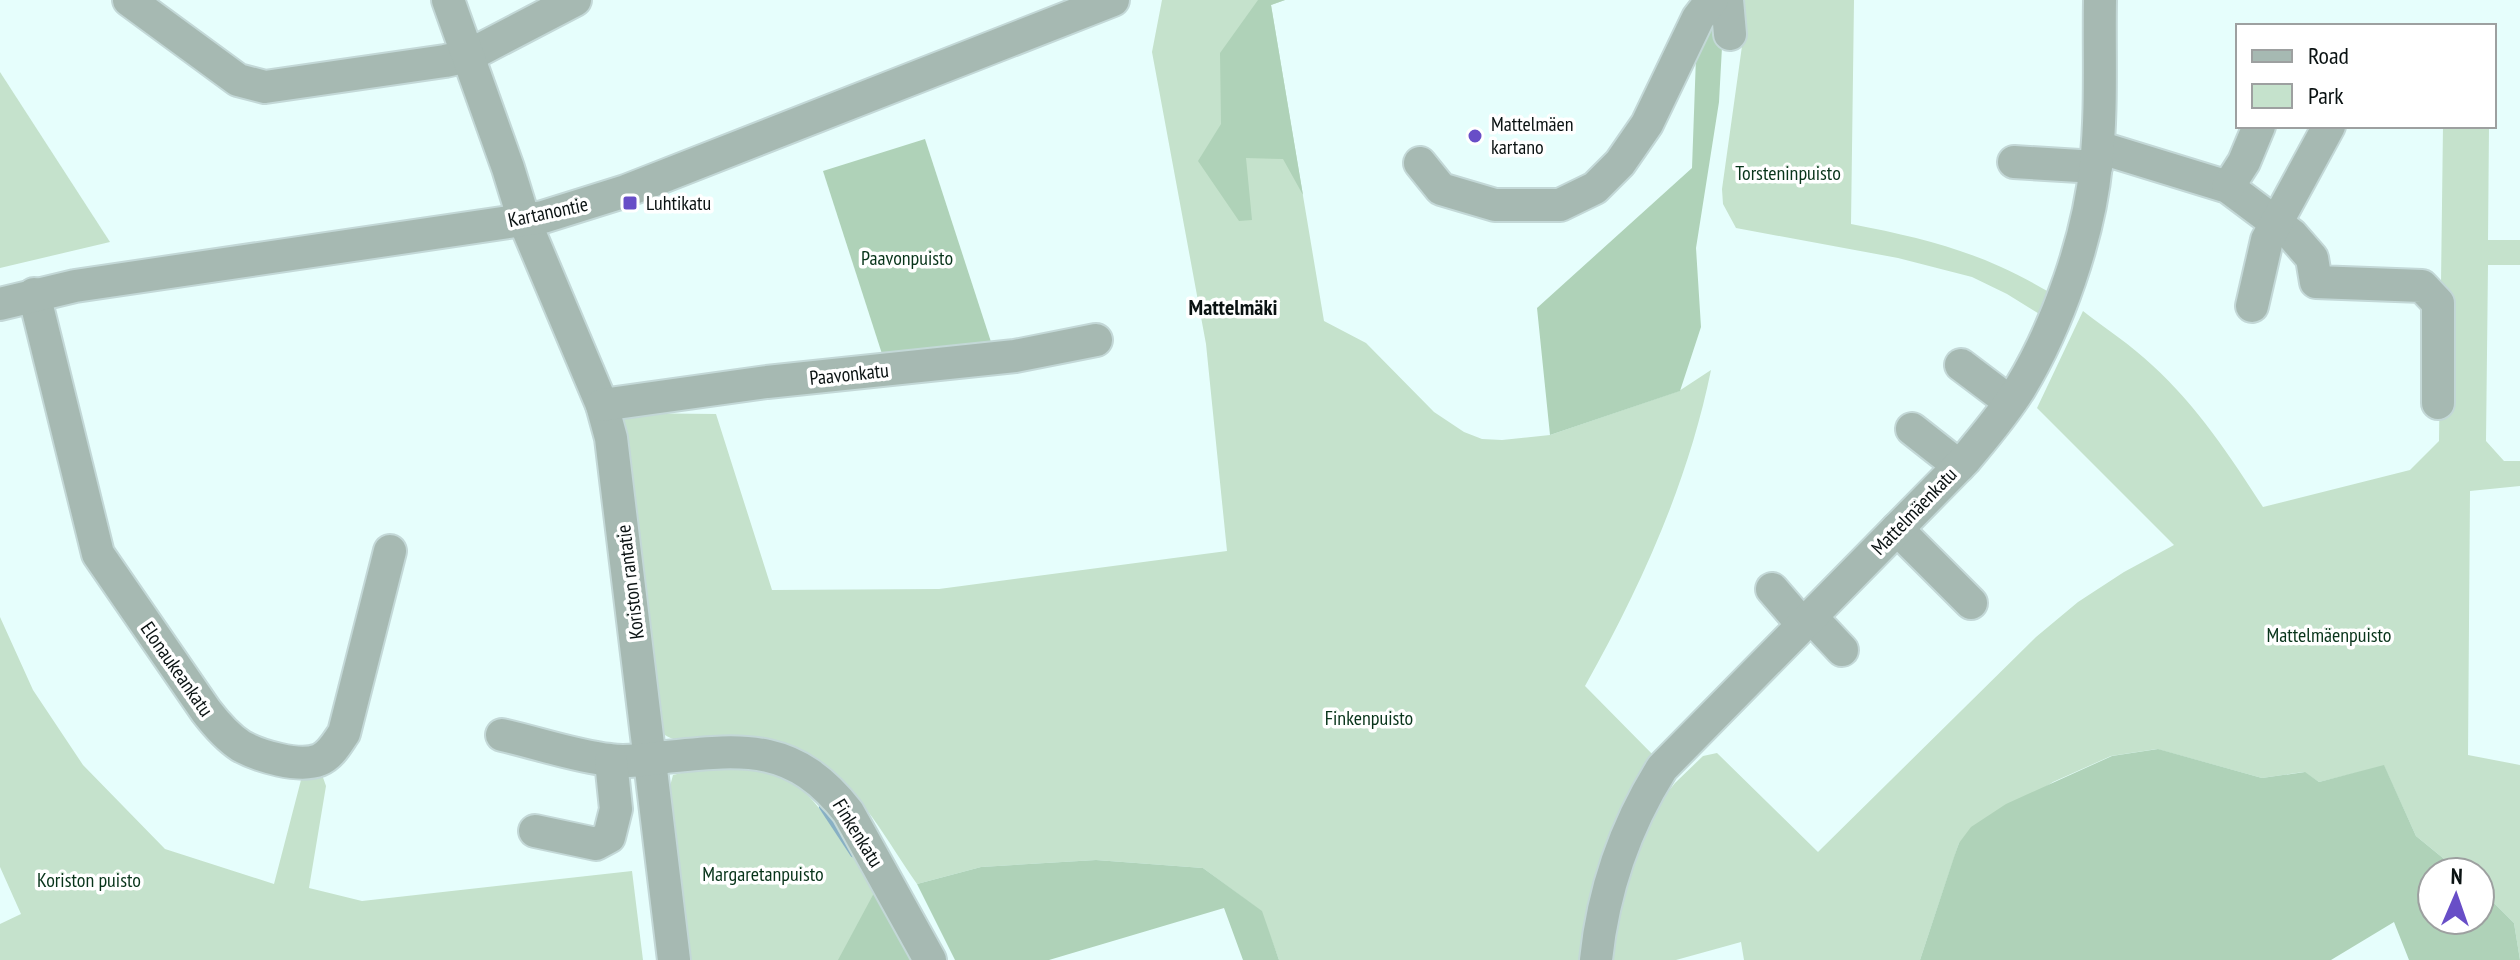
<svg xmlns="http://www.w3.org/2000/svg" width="2520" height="960" font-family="'PT Sans Narrow',sans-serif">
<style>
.green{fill:#c5e2cc}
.forest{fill:#afd2b8}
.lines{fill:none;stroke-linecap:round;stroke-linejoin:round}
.stream{stroke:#88b0c4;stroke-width:6}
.minor-casing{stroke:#c3d8d7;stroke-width:36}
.minor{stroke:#a6b9b2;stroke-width:32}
.poi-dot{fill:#684ec7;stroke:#fff;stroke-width:3}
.labels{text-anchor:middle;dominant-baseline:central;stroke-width:7;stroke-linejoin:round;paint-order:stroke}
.poi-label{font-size:20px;fill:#0a1212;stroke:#fff;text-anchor:start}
.park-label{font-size:20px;fill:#08341a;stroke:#fff}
.street-label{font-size:20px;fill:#0a1212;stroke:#fff}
.neighbourhood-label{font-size:22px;font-weight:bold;fill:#0a1212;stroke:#fff}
</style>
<rect width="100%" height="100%" fill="#e6fefc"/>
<g class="green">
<path d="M 1162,0 L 1285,0 L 1271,5 L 1324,321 L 1366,343 L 1434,412 L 1464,432 L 1482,439 L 1502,440 L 1550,435 L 1679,391 L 1711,370 C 1688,483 1641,586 1585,686 L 1659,761 L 1585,960 L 1279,960 L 1261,911 L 1203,868 L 1096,860 L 981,867 L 917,884 C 884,837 854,776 800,752 C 779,743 752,736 728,735 C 704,735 678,750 659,730 L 620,413 L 716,414 L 772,590 L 939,589 L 1227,551 L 1206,344 L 1152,52 Z"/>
<path d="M 1741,0 L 1854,0 L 1851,224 C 1928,239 1981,252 2049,292 L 2041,315 L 2007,294 L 1972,277 L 1898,258 L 1736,228 L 1723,204 L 1722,189 L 1742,46 Z"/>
<path d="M 0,72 L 110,242 L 0,268 Z"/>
<path d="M 2443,126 L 2489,126 L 2488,240 L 2520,240 L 2520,265 L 2488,265 L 2486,441 L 2504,461 L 2520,461 L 2520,486 L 2470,491 L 2468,755 L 2520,765 L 2520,960 L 2514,923 L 2480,889 L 2480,872 L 2460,872 L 2416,836 L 2384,766 L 2319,782 L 2304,772 L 2262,778 L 2157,749 L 2111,756 L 2053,782 L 1959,843 L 1920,960 L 1744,960 L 1741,942 L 1676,960 L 1609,960 L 1610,936 L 1647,818 L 1675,783 L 1703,756 L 1717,753 L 1818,852 L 2036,637 L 2078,602 L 2124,572 L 2174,545 L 2037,408 L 2083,311 C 2106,329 2131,345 2152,365 C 2197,406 2230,456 2263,507 L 2410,470 L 2439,441 Z"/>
<path d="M 0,617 L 33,690 L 83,765 L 165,849 L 274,884 L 301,780 L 314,770 L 320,769 L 326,786 L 309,888 L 362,901 L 632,871 L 643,960 L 0,960 L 0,924 L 21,914 L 0,867 Z"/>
<path d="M 738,767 C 748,767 760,766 769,768 C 821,781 885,914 912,960 L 686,960 L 669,790 L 673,775 L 693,770 Z"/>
</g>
<g class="forest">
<path d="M 1258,0 L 1285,0 L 1271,5 L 1303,195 L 1283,159 L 1246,158 L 1252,220 L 1239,221 L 1198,161 L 1221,124 L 1220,53 Z"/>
<path d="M 1713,10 L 1722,47 L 1719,102 L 1696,248 L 1701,327 L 1680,391 L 1550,435 L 1537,308 L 1692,168 L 1697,29 Z"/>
<path d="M 925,139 L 992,345 L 883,357 L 823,171 Z"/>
<path d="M 2158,749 L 2262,778 L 2305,772 L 2319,782 L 2384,765 L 2416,836 L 2460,872 L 2432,872 L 2432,920 L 2480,920 L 2480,889 L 2514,923 L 2520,960 L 2409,960 L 2394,922 L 2331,960 L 1920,960 L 1954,857 L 1959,843 L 1971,827 L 2006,804 L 2112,756 Z"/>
<path d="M 1096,860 L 1203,868 L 1262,911 L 1279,960 L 1243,960 L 1224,908 L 1049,960 L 955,960 L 917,884 L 981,867 Z"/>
<path d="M 874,893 L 912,960 L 838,960 Z"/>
</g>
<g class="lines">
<path class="stream" d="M 822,807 L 853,854"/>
<defs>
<g id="minor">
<path d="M 129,0 L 238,80 L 265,87 L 445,61 L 468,56 L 575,0"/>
<path d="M 448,0 L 508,168 L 524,220 L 602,405 L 611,438 L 674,960"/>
<path d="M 1727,0 L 1730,34"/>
<path d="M 2098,147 L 2228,187 L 2292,235 L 2312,258 L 2316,282 L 2422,286 L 2438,303 L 2438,403"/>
<path d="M 2014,162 L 2096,167"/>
<path d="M 1420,163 L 1441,189 L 1495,205 L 1560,205 L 1595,188 L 1620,163 L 1647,124 L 1698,18 L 1712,0"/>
<path d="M 2228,187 L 2244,162 L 2259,126"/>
<path d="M 34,294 L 98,554 L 206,711 C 216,724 227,737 241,746 C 259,756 299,768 319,760 C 331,755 337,743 344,733 L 390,551"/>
<path d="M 0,304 L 75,286 L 543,217 L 626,191 L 1113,0"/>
<path d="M 2252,306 L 2267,240 L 2329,126"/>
<path d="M 1961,365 L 2010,402"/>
<path d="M 602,405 L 767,382 L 1015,356 L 1096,340"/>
<path d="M 1912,429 L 1959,466"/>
<path d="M 1897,529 L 1971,603"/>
<path d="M 1772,589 L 1803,625"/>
<path d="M 1811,617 L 1842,650"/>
<path d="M 502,735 C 538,743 574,756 610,760 C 628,763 648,759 666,757 C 745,749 794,743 848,812 L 930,960"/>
<path d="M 535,831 L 596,844 L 609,837 L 616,809 L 611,761"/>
<path d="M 1596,960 C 1603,891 1625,827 1662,768 L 1965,460 C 1984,437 2004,414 2020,388 C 2058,325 2089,237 2096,164 C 2102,110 2099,54 2100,0"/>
</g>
</defs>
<use href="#minor" class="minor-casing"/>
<use href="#minor" class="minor"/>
</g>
<g class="poi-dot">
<circle cx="1475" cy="136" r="8"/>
<rect x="622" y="195" width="16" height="16" rx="4"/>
</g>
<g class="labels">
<g class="poi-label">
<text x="1491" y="124">Mattelmäen<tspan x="1491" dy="23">kartano</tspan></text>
<text x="646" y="203">Luhtikatu</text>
</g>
<g class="park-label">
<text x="1788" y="173">Torsteninpuisto</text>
<text x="907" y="258">Paavonpuisto</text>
<text x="2329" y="635">Mattelmäenpuisto</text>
<text x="1369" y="718">Finkenpuisto</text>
<text x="763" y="874">Margaretanpuisto</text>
<text x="89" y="880">Koriston puisto</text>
</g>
<g class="street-label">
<text transform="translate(548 212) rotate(-12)">Kartanontie</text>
<text transform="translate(849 374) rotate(-6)">Paavonkatu</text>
<text transform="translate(1914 511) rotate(-46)">Mattelmäenkatu</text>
<text transform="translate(630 582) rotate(-97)">Koriston rantatie</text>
<text transform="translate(177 669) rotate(55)">Elonaukeankatu</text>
<text transform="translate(858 833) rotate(58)">Finkenkatu</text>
</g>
<g class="neighbourhood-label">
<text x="1233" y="307">Mattelmäki</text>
</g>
</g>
<rect x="2236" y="24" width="260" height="104" fill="#ffffff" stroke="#9da0a0" stroke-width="2"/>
<rect x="2252" y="50" width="40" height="12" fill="#a6b9b2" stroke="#9da0a0" stroke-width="2"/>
<text x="2308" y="64" font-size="24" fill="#0a1212">Road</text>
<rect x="2252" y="84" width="40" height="24" fill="#c5e2cc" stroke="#9da0a0" stroke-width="2"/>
<text x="2308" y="104" font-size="24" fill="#0a1212">Park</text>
<g transform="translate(2456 896) rotate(2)"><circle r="38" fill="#ffffff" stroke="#9da0a0" stroke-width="2"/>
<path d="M0-6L14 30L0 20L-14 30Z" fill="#684ec7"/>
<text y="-12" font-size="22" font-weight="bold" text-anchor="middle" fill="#0a1212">N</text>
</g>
</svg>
